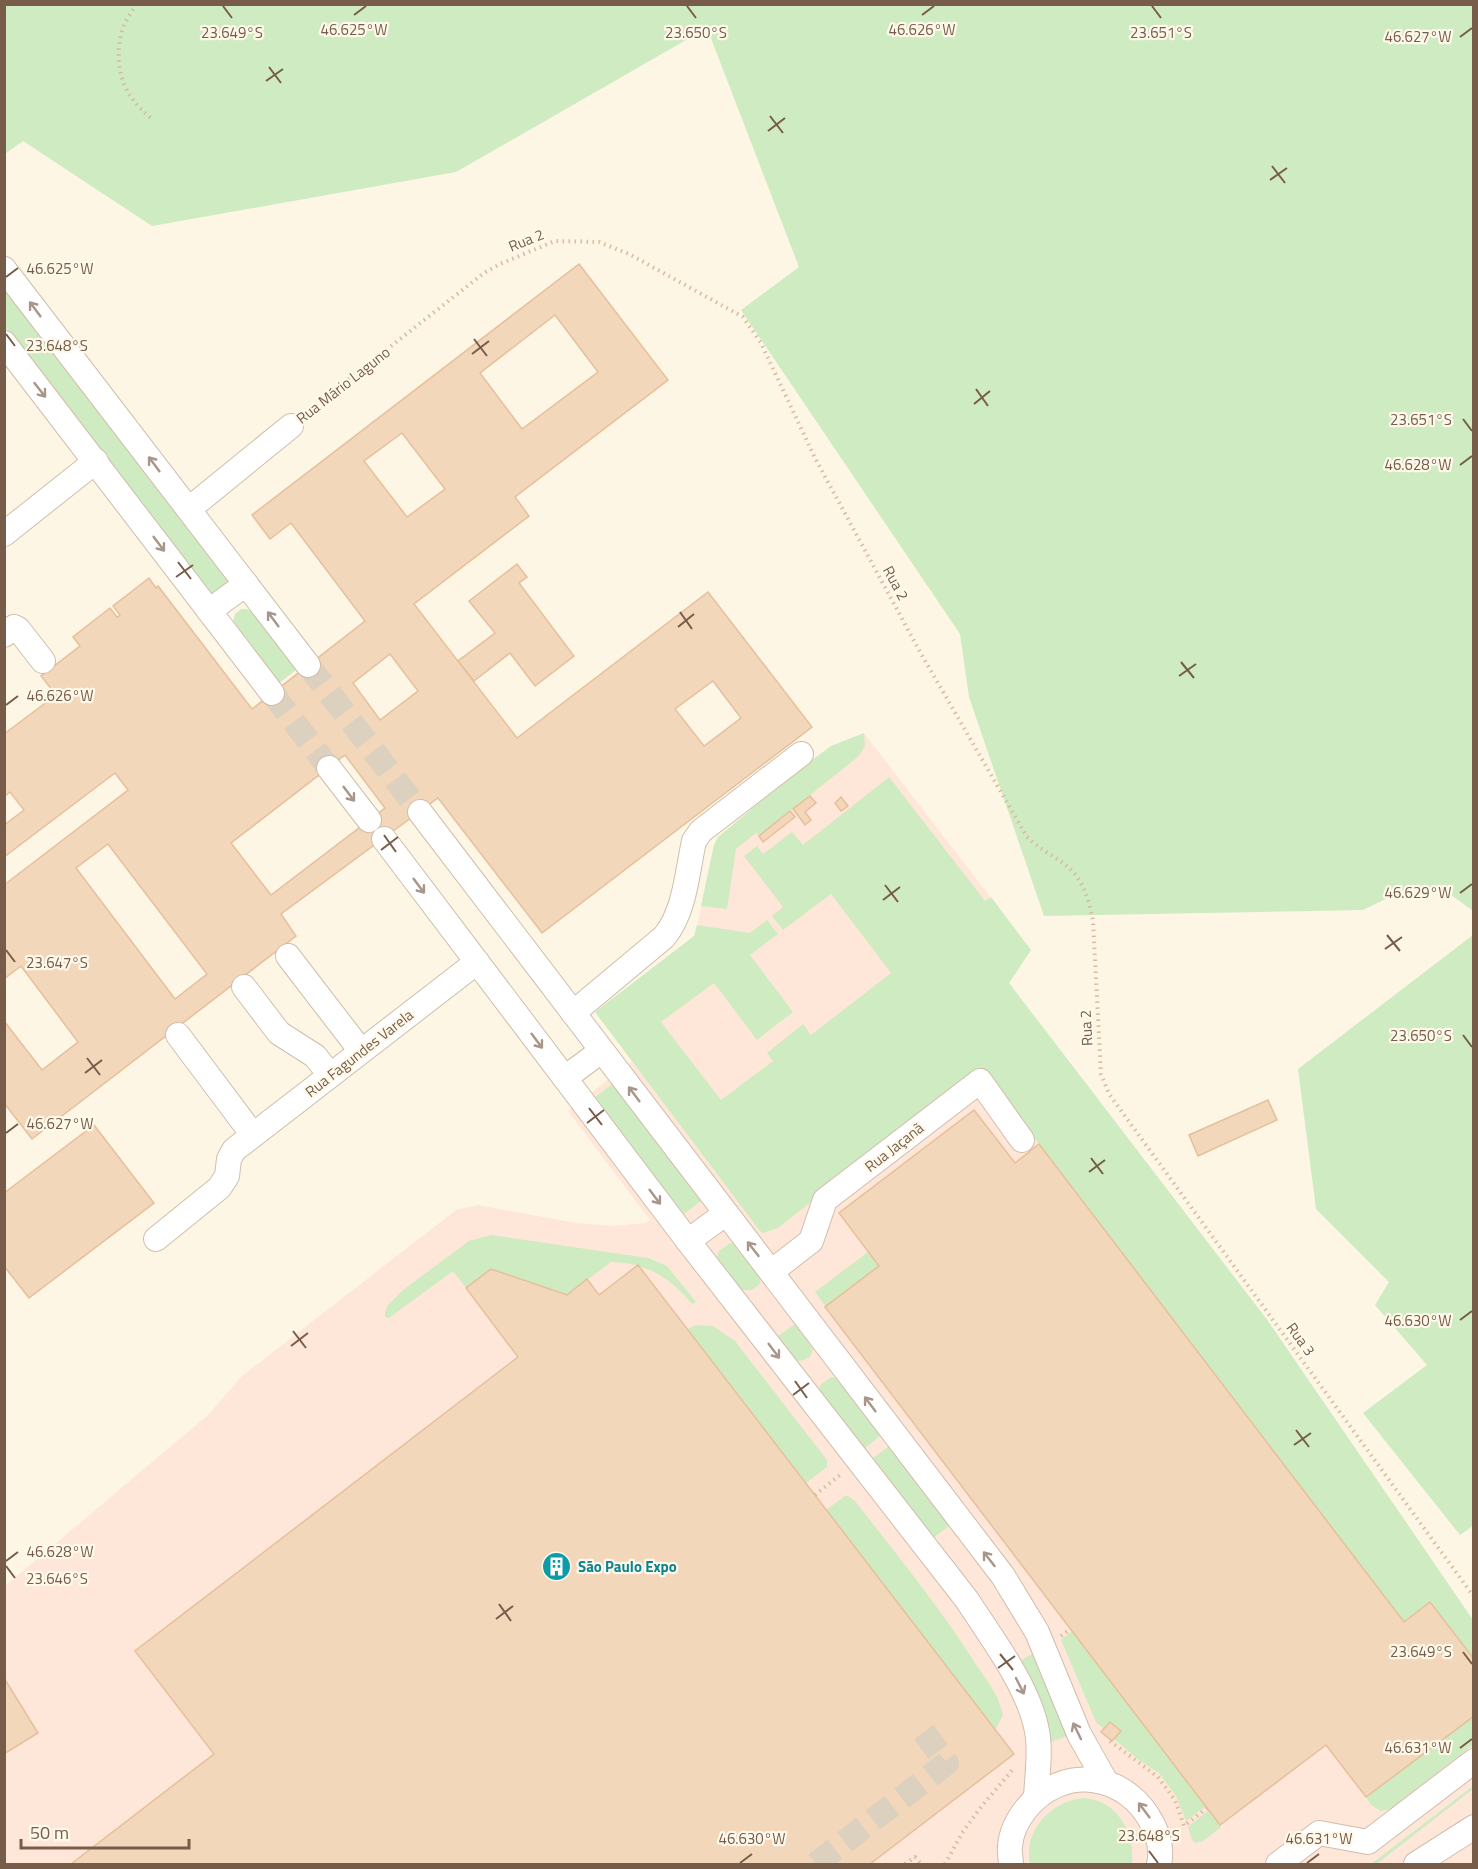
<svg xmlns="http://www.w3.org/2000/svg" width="1478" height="1869" font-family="'Titillium Web',sans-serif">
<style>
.commercial{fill:#fee7d8}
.green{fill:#cfebc2}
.building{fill:#f3d7bb;stroke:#e6bf9b;stroke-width:1.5;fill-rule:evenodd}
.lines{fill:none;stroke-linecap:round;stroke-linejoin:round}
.minor-tunnel{stroke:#dcd0be;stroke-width:24;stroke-dasharray:24 12;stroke-linecap:butt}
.minor-casing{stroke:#cfbeab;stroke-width:26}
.path{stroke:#d8ba9e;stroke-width:4;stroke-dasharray:1.5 4.5;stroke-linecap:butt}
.minor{stroke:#fff;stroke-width:24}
.oneway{stroke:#a79689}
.ticks{fill:none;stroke:#775d49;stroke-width:2}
.labels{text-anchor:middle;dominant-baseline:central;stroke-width:4.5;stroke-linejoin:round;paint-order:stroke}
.street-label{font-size:15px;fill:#775d49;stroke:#fff9eb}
.culture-label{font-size:15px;font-weight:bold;fill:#0d838f;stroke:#fff9eb;text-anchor:start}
.ticks-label{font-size:15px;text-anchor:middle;fill:#775d49;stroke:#fff9eb;stroke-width:4.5;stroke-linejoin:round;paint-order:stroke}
</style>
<rect width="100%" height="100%" fill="#fdf6e5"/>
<path class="commercial" d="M 864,733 L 1031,950 L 1009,983 L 1268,1321 L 1473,1620 L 1473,1864 L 5,1864 L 4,1587 L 209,1414 L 242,1376 L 456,1210 L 478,1205 L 576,1223 L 615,1226 L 645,1223 L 650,1220 L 568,1111 L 632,1061 L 595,1012 L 695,936 L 714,845 L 718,837 L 831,746 Z"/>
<g class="green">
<path d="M 5,4 L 1473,5 L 1473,911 L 1443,889 L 1406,889 L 1363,910 L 1044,916 L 969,697 L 960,634 L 741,310 L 799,267 L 707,28 L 456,172 L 152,226 L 23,141 L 5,154 Z"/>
<path d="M 5,290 L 229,582 L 211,596 L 5,327 Z"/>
<path d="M 241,609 L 247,609 L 252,612 L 296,670 L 278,684 L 233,622 L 235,614 Z"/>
<path d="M 864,733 L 865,746 L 859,756 L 759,836 L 756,833 L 736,849 L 727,909 L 701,906 L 714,845 L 718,837 L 801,768 L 831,746 Z"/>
<path d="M 889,777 L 985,901 L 991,897 L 1031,950 L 1009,983 L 1268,1321 L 1473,1620 L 1473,1659 L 1430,1602 L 1404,1622 L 981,1068 L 778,1228 L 763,1233 L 760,1231 L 595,1012 L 694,936 L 697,925 L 750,933 L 767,920 L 778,934 L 750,955 L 793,1012 L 757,1040 L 714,983 L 661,1022 L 721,1100 L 773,1061 L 767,1053 L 803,1024 L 811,1035 L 891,973 L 831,894 L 783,930 L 772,916 L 783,907 L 744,856 L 757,846 L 763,854 L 792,832 L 803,845 Z"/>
<path d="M 1473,935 L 1474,1525 L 1460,1535 L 1363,1413 L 1427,1365 L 1375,1305 L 1389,1282 L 1316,1209 L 1298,1069 Z"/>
<path d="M 612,1084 L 701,1201 L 684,1214 L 594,1098 Z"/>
<path d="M 491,1235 L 648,1258 L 667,1266 L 696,1302 L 692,1304 C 670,1277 646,1263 611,1262 L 567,1295 L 491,1269 L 466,1288 L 453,1271 L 389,1318 L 385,1317 L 385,1312 L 388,1305 L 403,1290 L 469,1241 Z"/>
<path d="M 730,1243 L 733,1244 L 760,1278 L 760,1284 L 752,1290 L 742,1290 L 717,1257 L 719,1251 Z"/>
<path d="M 868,1252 L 879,1266 L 826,1307 L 815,1292 Z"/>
<path d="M 795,1324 L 813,1349 L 810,1357 L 804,1360 L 797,1361 L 778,1336 Z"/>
<path d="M 696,1325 L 713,1326 L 735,1341 L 827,1460 L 827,1467 L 806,1483 L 687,1329 Z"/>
<path d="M 831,1377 L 836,1378 L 881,1435 L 864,1449 L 819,1391 L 820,1385 Z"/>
<path d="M 889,1446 L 949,1526 L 933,1538 L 872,1459 Z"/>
<path d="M 845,1496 L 848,1496 L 855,1501 C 896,1554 939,1606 975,1663 C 986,1679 999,1695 1003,1715 L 995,1730 L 826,1510 Z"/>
<path d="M 1072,1631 L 1206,1806 L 1186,1821 L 1176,1796 L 1159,1773 L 1139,1760 L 1114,1739 L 1120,1731 L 1104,1729 L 1096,1722 L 1061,1640 Z"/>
<path d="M 1032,1654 L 1067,1736 L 1051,1742 L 1048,1726 L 1020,1661 Z"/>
<path d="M 1473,1716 L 1473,1745 L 1390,1809 L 1381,1811 L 1371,1805 L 1366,1797 Z"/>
<path d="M 1473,1786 L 1473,1789 L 1383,1859 L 1376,1864 L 1371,1864 Z"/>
<path d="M 1082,1798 C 1117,1799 1135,1832 1132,1864 L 1030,1864 C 1023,1831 1050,1802 1082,1798 Z"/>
<path d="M 1209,1810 L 1221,1827 L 1203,1841 L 1196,1843 L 1192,1840 L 1188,1827 Z"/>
</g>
<g class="building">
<path d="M 579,264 L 668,380 L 515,497 L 529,516 L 414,604 L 517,738 L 708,592 L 812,727 L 542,933 L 438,798 L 281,914 L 296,936 L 32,1139 L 4,1103 L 4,1021 L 42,1070 L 78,1042 L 21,966 L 4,979 L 4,885 L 128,790 L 115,773 L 4,857 L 4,825 L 24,810 L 10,792 L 4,797 L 4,734 L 56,695 L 41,676 L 80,646 L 73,637 L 110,608 L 117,617 L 120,615 L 113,606 L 149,578 L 156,588 L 158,586 L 252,709 L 365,621 L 291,523 L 270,539 L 252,515 ZM 555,315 L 598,372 L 522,429 L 480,373 ZM 402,433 L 445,489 L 407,517 L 364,461 ZM 390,654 L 418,691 L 380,720 L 353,683 ZM 713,681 L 741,718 L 704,746 L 675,709 ZM 345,755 L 385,808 L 271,895 L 231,843 ZM 108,844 L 207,974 L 175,999 L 76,868 Z"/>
<path d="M 517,564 L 527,577 L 519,583 L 574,656 L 535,686 L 510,653 L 474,681 L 458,661 L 495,633 L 469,601 Z"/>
<path d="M 810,796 L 816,803 L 805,812 L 811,820 L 805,825 L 793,809 Z"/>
<path d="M 841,797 L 848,806 L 841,811 L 835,803 Z"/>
<path d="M 790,811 L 795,817 L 763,842 L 759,836 Z"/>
<path d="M 1268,1100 L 1277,1120 L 1198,1156 L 1189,1135 Z"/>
<path d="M 974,1110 L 1015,1163 L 1039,1144 L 1404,1622 L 1430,1602 L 1474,1659 L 1474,1716 L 1366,1797 L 1326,1745 L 1220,1825 L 825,1307 L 879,1266 L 839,1213 Z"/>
<path d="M 94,1125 L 154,1203 L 29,1298 L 4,1266 L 4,1193 Z"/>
<path d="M 638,1265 L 1014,1754 L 870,1864 L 71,1864 L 214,1754 L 135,1651 L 518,1357 L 466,1288 L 491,1269 L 567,1295 L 587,1279 L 599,1295 Z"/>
<path d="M 4,1678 L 38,1733 L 4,1754 Z"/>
<path d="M 1110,1722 L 1121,1731 L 1112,1741 L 1101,1732 Z"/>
</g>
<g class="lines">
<g class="minor-tunnel">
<path d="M 308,665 L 420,812"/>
<path d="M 272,693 L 329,768"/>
<path d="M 816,1864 L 947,1763 L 918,1725"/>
</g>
<defs>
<g id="minor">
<path d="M 4,269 L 308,665"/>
<path d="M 4,343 L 272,693"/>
<path d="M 189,509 L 291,426"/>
<path d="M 4,534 L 96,461"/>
<path d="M 209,611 L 246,584"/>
<path d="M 4,635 L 14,627 L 18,629 L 43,661"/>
<path d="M 329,768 L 369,820"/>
<path d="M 420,812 L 1003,1576 L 1037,1632 L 1079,1734 L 1106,1782"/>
<path d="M 384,839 L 688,1241 L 967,1600 C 991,1637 1029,1687 1037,1731 C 1041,1752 1037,1776 1036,1797"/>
<path d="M 288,956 L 361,1051"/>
<path d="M 244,987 L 279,1033 L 315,1056 L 330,1075"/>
<path d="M 573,1013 L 664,937 C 685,912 687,873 694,841 L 701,831 L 801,754"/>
<path d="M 178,1035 L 253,1135"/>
<path d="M 565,1078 L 601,1051"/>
<path d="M 156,1239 L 219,1188 L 227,1176 L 229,1159 L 234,1150 L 477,962"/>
<path d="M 688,1241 L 725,1214"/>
<path d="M 771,1272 L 811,1241 L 825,1200 L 980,1081 L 1022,1140"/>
<path d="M 1011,1864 C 1011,1859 1009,1852 1010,1846 C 1011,1833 1018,1819 1026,1809 C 1063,1763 1128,1773 1153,1825 C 1159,1836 1162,1852 1159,1864"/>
<path d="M 1278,1864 L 1319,1833 L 1368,1842 L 1474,1761"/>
<path d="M 1416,1864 L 1474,1827"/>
</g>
</defs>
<use href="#minor" class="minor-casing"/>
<g class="path">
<path d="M 136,4 C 132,12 125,21 122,30 C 113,67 122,95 152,119"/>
<path d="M 306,413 L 484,273 L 500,264 L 555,241 L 599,242 L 629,254 L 743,317 L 761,343 L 815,458 L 920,652 L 1027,837 C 1041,851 1060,858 1073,872 C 1085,885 1090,905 1093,921 L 1101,1074 L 1109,1094 L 1474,1597"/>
<path d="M 815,1495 L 840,1475"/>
<path d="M 1061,1636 L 1070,1629"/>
<path d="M 1110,1741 L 1158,1777 L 1175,1800 L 1184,1826 L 1207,1808"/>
<path d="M 905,1864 L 915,1857 L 921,1864"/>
<path d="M 945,1864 L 962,1833 L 981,1807 L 1014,1768"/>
</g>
<use href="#minor" class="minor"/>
</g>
<defs><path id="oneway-shaft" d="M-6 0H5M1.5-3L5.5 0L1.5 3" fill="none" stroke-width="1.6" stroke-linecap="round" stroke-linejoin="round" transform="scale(1.5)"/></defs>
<g class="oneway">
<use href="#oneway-shaft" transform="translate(35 309) rotate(-127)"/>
<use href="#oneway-shaft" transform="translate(40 390) rotate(52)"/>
<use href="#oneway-shaft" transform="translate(154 464) rotate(-127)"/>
<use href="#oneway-shaft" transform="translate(159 544) rotate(53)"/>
<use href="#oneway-shaft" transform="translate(273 619) rotate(-127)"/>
<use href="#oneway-shaft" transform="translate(349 794) rotate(53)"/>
<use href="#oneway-shaft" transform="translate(419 886) rotate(53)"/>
<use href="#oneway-shaft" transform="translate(537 1041) rotate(53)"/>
<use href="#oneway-shaft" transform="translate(634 1094) rotate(-127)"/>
<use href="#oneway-shaft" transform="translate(655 1197) rotate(53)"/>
<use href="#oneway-shaft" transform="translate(753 1249) rotate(-128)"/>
<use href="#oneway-shaft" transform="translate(774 1351) rotate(53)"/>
<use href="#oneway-shaft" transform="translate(870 1404) rotate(-127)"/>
<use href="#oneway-shaft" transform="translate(989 1559) rotate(-128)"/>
<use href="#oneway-shaft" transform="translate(1020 1686) rotate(63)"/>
<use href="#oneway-shaft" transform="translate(1077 1731) rotate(-116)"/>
<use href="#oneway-shaft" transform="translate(1144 1810) rotate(-127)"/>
</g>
<path class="ticks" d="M 223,6 L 232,18M 687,6 L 696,18M 1152,6 L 1161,18M 354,15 L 366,6M 922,15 L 934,6M 1460,37 L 1472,28M 269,67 L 281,83M 266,81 L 283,69M 770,116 L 783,133M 768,131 L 785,118M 1272,166 L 1285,183M 1270,180 L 1287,168M 6,277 L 18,268M 6,334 L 15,346M 474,339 L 487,356M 472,354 L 489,341M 976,389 L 988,406M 974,404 L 990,391M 1463,419 L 1472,431M 1460,465 L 1472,456M 178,562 L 191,579M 176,577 L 193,565M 680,612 L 692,629M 678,627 L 694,614M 1181,662 L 1194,678M 1179,676 L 1196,664M 6,705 L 18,696M 384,835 L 396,852M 381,850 L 398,837M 885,885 L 898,902M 1460,893 L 1472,884M 883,900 L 900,887M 1387,935 L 1400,951M 1385,949 L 1402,937M 6,950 L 15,962M 1463,1035 L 1472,1047M 87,1058 L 100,1075M 85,1073 L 102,1060M 589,1108 L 602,1125M 587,1123 L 604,1110M 6,1133 L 18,1124M 1091,1158 L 1103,1174M 1089,1172 L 1105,1160M 1460,1320 L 1472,1311M 293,1331 L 306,1348M 291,1346 L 308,1333M 795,1381 L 807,1398M 793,1395 L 809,1383M 1296,1430 L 1309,1447M 1294,1445 L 1311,1433M 6,1561 L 18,1552M 6,1566 L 15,1578M 499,1604 L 511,1621M 496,1619 L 513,1606M 1463,1652 L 1472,1664M 1000,1654 L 1013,1670M 998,1668 L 1015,1656M 1460,1748 L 1472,1739M 1149,1851 L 1158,1863M 740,1863 L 752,1854M 1307,1863 L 1319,1854"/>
<defs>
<symbol id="building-disc" viewBox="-11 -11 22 22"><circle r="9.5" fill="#0f9aa8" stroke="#fff9eb"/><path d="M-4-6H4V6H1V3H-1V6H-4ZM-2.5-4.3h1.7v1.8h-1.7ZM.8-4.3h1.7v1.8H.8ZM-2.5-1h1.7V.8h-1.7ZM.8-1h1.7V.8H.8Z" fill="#fff"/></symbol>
</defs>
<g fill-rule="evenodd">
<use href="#building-disc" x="540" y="1550" width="33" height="33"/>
</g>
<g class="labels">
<g class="street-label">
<text transform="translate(526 240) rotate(-22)">Rua 2</text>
<text transform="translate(343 385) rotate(-38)">Rua Mário Laguno</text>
<text transform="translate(896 583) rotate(62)">Rua 2</text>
<text transform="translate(1086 1028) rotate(-93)">Rua 2</text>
<text transform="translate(359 1053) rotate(-38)">Rua Fagundes Varela</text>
<text transform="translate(894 1147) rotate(-38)">Rua Jaçanã</text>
<text transform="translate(1301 1339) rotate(54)">Rua 3</text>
</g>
<g class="culture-label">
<text x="578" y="1566">São Paulo Expo</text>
</g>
</g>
<g class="ticks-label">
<text x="354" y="35">46.625°W</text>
<text x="922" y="35">46.626°W</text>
<text x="232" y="38">23.649°S</text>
<text x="696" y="38">23.650°S</text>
<text x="1161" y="38">23.651°S</text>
<text x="1418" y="42">46.627°W</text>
<text x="60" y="274">46.625°W</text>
<text x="57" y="351">23.648°S</text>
<text x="1421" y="425">23.651°S</text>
<text x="1418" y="470">46.628°W</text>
<text x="60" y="701">46.626°W</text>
<text x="1418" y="898">46.629°W</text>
<text x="57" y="968">23.647°S</text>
<text x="1421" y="1041">23.650°S</text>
<text x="60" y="1129">46.627°W</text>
<text x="1418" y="1326">46.630°W</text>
<text x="60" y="1557">46.628°W</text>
<text x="57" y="1584">23.646°S</text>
<text x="1421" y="1657">23.649°S</text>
<text x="1418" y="1753">46.631°W</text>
<text x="1149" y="1841">23.648°S</text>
<text x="752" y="1844">46.630°W</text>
<text x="1319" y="1844">46.631°W</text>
</g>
<rect width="1478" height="1869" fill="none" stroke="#775d49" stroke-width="12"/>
<path d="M21 1839v9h168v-9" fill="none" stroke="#775d49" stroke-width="3"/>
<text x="30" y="1839" font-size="18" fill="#775d49" stroke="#fff9eb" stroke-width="4.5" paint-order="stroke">50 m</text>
</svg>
